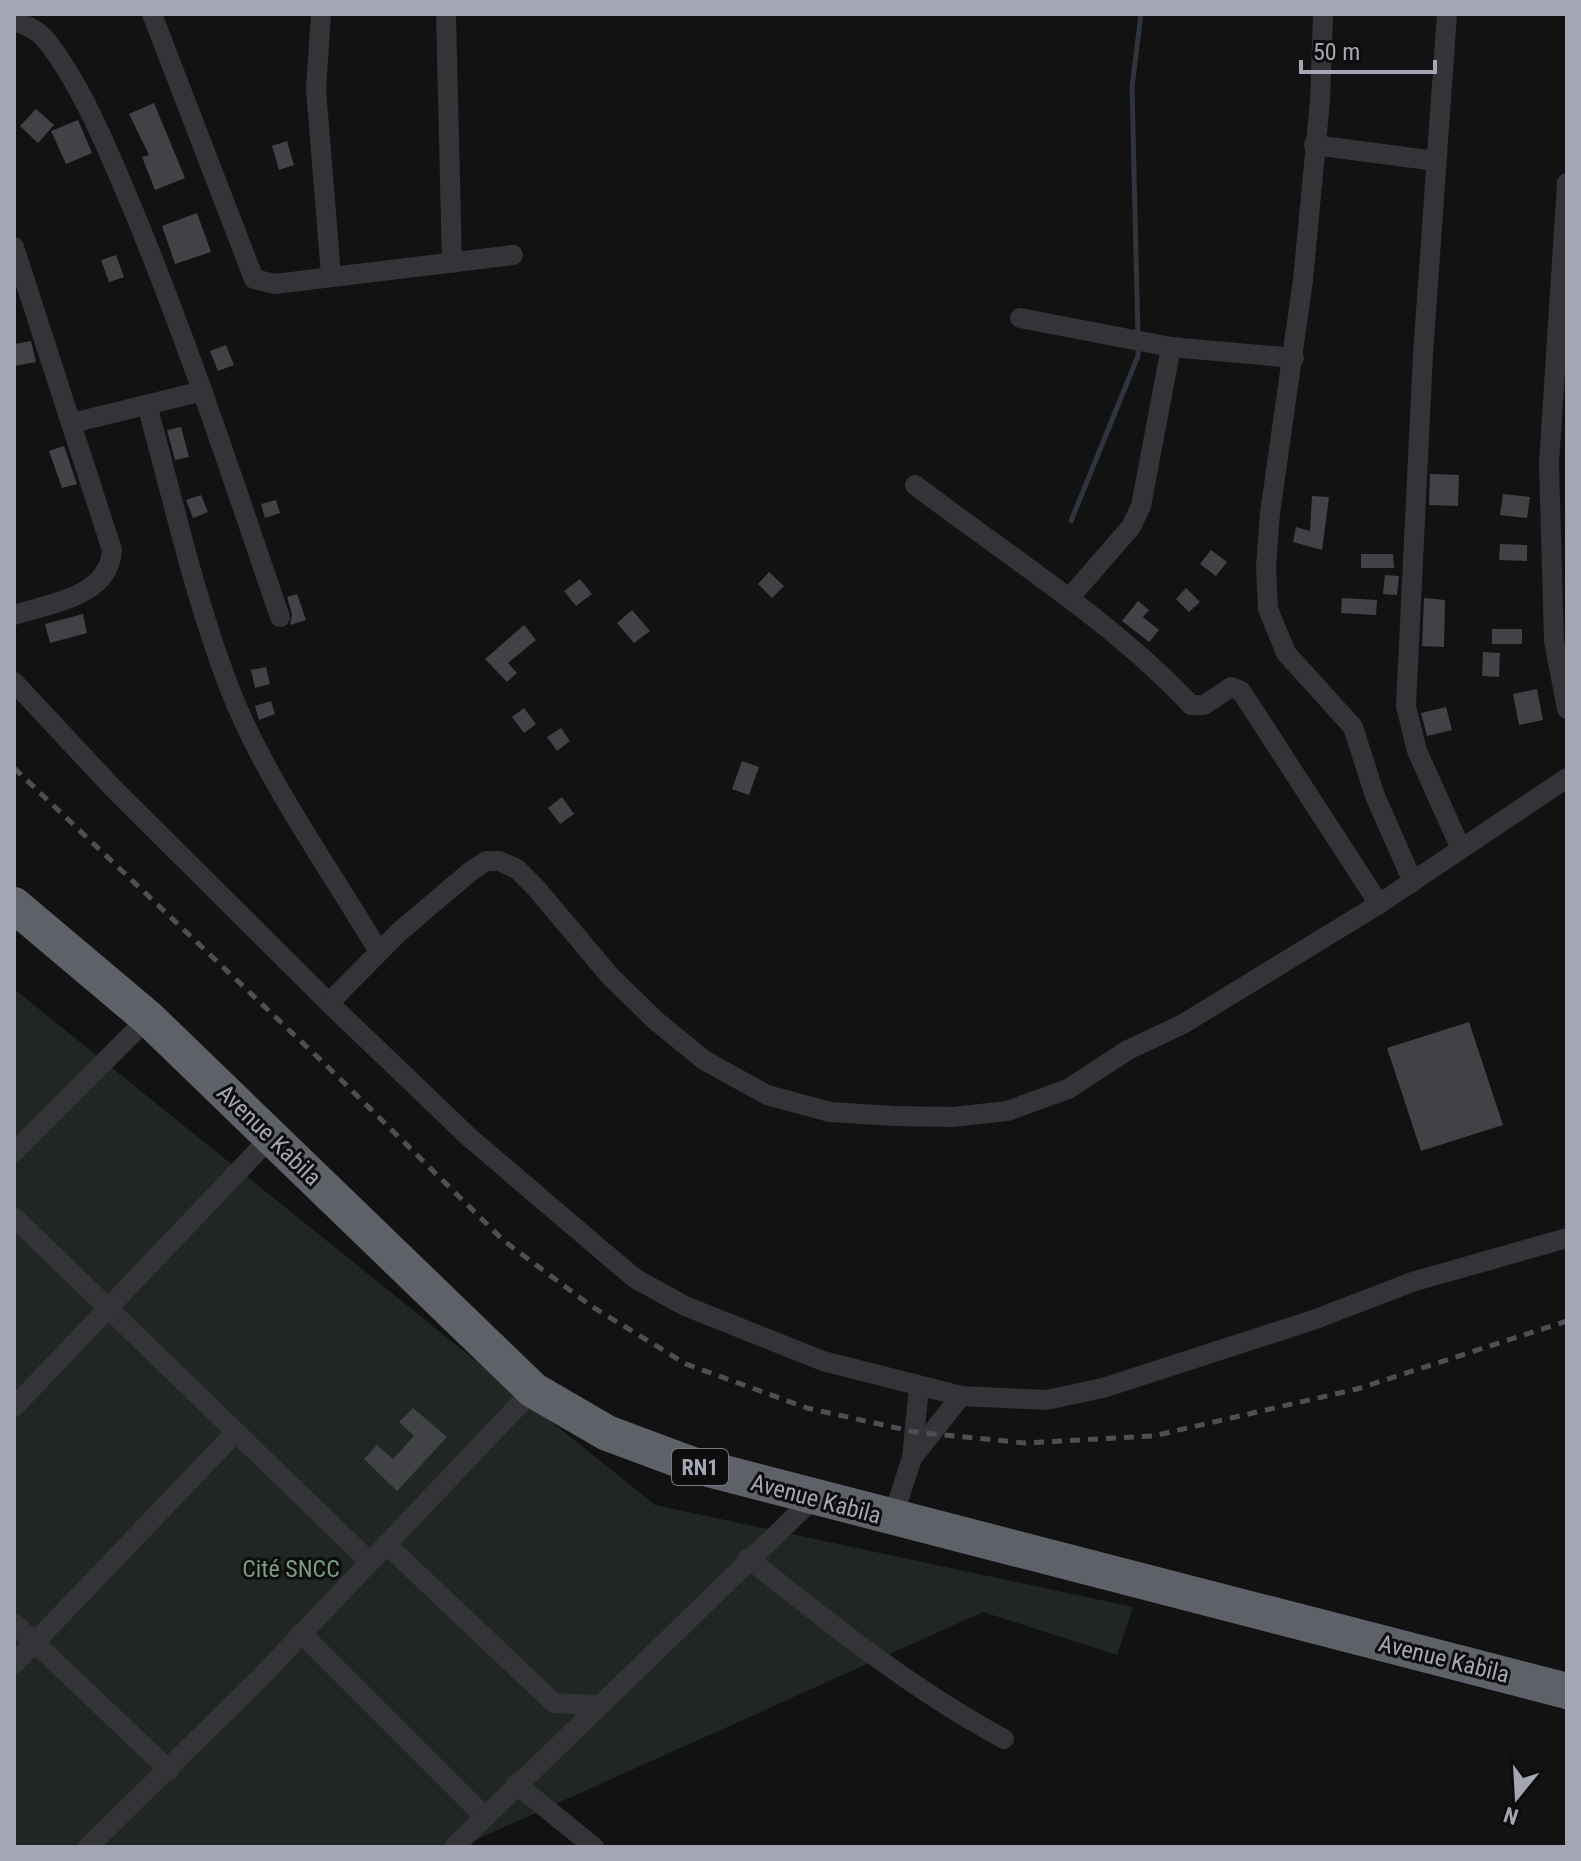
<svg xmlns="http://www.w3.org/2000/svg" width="1581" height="1861" font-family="'Roboto Condensed',sans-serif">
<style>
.green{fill:#202722}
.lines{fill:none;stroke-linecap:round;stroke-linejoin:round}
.stream{stroke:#2e353d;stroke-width:5}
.building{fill:#414246}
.street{stroke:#333338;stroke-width:20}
.highway{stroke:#5f6168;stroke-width:36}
.rail{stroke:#4e4f55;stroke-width:5;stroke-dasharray:10 8;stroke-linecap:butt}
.labels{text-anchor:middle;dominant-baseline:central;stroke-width:6;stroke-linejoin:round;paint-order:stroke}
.shield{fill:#0d0d0e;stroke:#777982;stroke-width:2}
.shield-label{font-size:22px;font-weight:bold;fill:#a4a7b3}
.street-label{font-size:24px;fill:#a4a7b3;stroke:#0d0d0e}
.park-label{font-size:24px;fill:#7c9c81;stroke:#0d0d0e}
</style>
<rect width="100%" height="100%" fill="#121213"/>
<path class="green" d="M 14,989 L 655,1505 L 1133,1607 L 1117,1655 L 983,1612 L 460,1847 L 14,1847 Z"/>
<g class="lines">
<g class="stream">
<path d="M 1138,337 L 1132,87 L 1141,14"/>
<path d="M 1071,521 L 1138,356 L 1138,347"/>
</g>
</g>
<g class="building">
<path d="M 154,103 L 185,178 L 155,190 L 142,157 L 149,155 L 129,114 Z"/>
<path d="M 36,109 L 54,125 L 38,143 L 20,126 Z"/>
<path d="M 78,120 L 92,153 L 66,164 L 51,131 Z"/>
<path d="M 287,141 L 294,165 L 279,170 L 272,146 Z"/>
<path d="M 197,213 L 211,252 L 175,264 L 162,226 Z"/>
<path d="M 116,255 L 124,277 L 109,282 L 101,260 Z"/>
<path d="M 31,341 L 36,362 L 14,366 L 14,344 Z"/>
<path d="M 226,345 L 234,365 L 218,371 L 210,351 Z"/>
<path d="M 181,427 L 189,457 L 175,460 L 167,430 Z"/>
<path d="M 64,446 L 77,484 L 62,488 L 49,451 Z"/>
<path d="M 1430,474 L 1459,475 L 1458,506 L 1429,505 Z"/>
<path d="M 1503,494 L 1530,497 L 1527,518 L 1500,515 Z"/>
<path d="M 201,495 L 208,512 L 193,518 L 186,500 Z"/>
<path d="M 1312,496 L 1329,497 L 1322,550 L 1293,542 L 1296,527 L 1310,531 Z"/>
<path d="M 276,500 L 280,513 L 265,518 L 261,504 Z"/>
<path d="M 1500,544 L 1527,545 L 1527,561 L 1499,560 Z"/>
<path d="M 1211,550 L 1227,562 L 1216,576 L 1200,564 Z"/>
<path d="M 1361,554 L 1393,554 L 1394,568 L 1361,568 Z"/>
<path d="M 769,572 L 784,586 L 772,598 L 758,584 Z"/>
<path d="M 1385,575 L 1399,576 L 1397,595 L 1383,594 Z"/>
<path d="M 580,579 L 592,594 L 576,606 L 564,591 Z"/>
<path d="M 1186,588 L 1200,602 L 1189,612 L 1176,599 Z"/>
<path d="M 297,594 L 306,620 L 290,625 L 292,614 L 287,597 Z"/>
<path d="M 1342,598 L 1377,600 L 1376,615 L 1341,613 Z"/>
<path d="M 1424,598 L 1445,600 L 1444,647 L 1422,646 Z"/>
<path d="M 1138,601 L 1149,610 L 1143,617 L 1159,630 L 1149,642 L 1122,621 Z"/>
<path d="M 632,610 L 650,631 L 634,643 L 617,623 Z"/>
<path d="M 83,614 L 87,633 L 50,643 L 45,624 Z"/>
<path d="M 524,625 L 536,640 L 508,663 L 517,673 L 507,682 L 485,659 Z"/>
<rect x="1492" y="629" width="30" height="15"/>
<path d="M 1483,652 L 1500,653 L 1499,677 L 1482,676 Z"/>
<path d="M 266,667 L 270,684 L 255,688 L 251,670 Z"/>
<path d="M 1537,689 L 1543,720 L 1519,725 L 1513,694 Z"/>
<path d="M 271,701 L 275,714 L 259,720 L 255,706 Z"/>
<path d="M 1446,707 L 1452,730 L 1427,736 L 1421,713 Z"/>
<path d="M 524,708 L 536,724 L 524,733 L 512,717 Z"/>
<path d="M 561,728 L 570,741 L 557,751 L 547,737 Z"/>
<path d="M 742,761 L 759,767 L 749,795 L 732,789 Z"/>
<path d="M 562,797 L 574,814 L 560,824 L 548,808 Z"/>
<path d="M 1469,1022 L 1503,1125 L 1421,1151 L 1387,1048 Z"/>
<path d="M 413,1408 L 447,1437 L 397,1491 L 364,1459 L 377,1445 L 393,1459 L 414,1436 L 399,1422 Z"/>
</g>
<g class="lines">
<g class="street">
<path d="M 152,14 L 254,279 L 275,284 L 513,255"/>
<path d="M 321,14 L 316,89 L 331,275"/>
<path d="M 446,14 L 452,263"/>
<path d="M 1323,14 L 1320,101 L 1303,280 L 1270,513 L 1266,566 L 1268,609 L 1286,653 L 1353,727 L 1375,796 L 1413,882"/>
<path d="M 1447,14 L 1423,354 L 1406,706 L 1417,751 L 1461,849"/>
<path d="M 14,21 C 26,25 36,29 45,39 C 79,80 108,150 129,200 C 186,336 232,477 280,617"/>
<path d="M 1314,145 L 1436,161"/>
<path d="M 1567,183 L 1549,464 L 1554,641 L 1567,709"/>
<path d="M 14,247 L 112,550 C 109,597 51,603 14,615"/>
<path d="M 1020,318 L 1171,347 L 1294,358"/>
<path d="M 147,405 C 173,499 194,596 229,687 C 263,776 330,869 379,952"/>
<path d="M 72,423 L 203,391"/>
<path d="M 915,485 C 1009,557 1110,619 1191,705 L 1204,705 L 1231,687 L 1241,691 L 1379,904"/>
<path d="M 1071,596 L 1131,527 L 1141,506 L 1171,347"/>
<path d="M 14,682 L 111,786 L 329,1003 L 470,1138 L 606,1254 L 636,1279 L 685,1306 L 823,1361 L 961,1396 L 1046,1400 L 1103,1388 L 1316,1319 L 1412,1282 L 1567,1238"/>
<path d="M 329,1003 L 399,932 L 471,871 L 486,861 L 499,861 L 517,869 L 536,888 L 610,976 L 655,1020 L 704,1060 L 767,1095 L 830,1112 L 894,1116 L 953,1117 L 1007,1111 L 1068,1089 L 1128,1050 L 1183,1024 L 1379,904 L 1567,778"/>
<path d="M 14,1152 L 148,1018"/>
<path d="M 14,1217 L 370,1562"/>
<path d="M 14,1407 L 271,1137"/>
<path d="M 912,1458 L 961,1396"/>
<path d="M 892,1519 L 912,1458 L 919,1387"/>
<path d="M 386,1544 L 554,1703 L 597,1705"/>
<path d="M 748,1558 C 829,1623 913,1690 1004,1739"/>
<path d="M 14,1623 L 169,1770"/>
<path d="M 301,1633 L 485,1817"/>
<path d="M 14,1664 L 235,1433"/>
<path d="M 516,1784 L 594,1847"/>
<path d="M 88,1847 L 259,1679 L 533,1390"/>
<path d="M 454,1847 L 814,1498"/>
</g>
<path class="highway" d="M 14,905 L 148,1018 L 533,1390 L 607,1433 L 693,1465 L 1567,1691"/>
<path class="rail" d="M 14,768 L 329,1068 L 504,1241 L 591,1306 L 686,1364 L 807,1408 L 915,1432 L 1025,1443 L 1153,1436 L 1357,1389 L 1567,1321"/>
</g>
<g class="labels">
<rect class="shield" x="672" y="1449" width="56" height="36" rx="6"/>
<g class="shield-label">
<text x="700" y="1467">RN1</text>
</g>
<g class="street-label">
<text transform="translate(269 1135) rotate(44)">Avenue Kabila</text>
<text transform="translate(816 1499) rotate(15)">Avenue Kabila</text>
<text transform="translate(1444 1659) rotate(14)">Avenue Kabila</text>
</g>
<g class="park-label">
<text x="291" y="1569">Cité SNCC</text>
</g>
</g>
<rect width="1581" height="1861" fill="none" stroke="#a4a7b3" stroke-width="32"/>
<g transform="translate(1517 1797) rotate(198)" stroke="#0d0d0e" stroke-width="6" paint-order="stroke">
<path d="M0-6L14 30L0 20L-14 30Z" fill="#a4a7b3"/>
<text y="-12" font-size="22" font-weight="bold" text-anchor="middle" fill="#a4a7b3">N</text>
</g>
<path d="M1301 60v12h134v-12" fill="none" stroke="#a4a7b3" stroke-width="4"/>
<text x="1313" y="60" font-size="24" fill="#a4a7b3" stroke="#0d0d0e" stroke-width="6" paint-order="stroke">50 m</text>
</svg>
